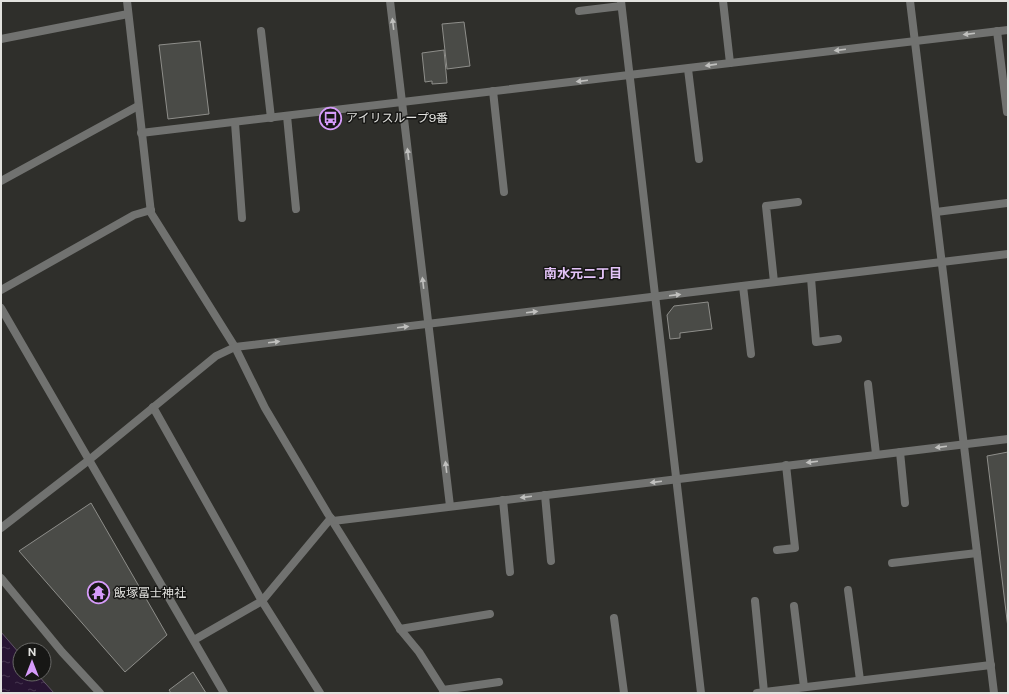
<svg xmlns="http://www.w3.org/2000/svg" width="1009" height="694" font-family="'Public Sans','Noto Sans JP',sans-serif">
<style>
.water{fill:url(#water-ripples);stroke:#5f5266}
.building{fill:#4a4b47;stroke:#8e8e8a}
.lines{fill:none;stroke-linecap:round;stroke-linejoin:round}
.service{stroke:#717270;stroke-width:8}
.minor{stroke:#717270;stroke-width:8}
.tertiary{stroke:#717270;stroke-width:8}
.oneway{fill:#c0c0be}
.labels{text-anchor:middle;dominant-baseline:central;stroke-width:3;stroke-linejoin:round;paint-order:stroke}
.poi-label{font-size:12px;fill:#e2e2df;stroke:#171715;text-anchor:start}
.neighbourhood-label{font-size:13px;font-weight:bold;fill:#e3c3f8;stroke:#171715}
</style>
<defs>
<pattern id="water-ripples" width="26" height="14" patternUnits="userSpaceOnUse"><rect width="26" height="14" fill="#271432"/><path d="M2 4q2-2 4 0t4 0M15 11q2-2 4 0t4 0" fill="none" stroke="#46364f"/></pattern>
</defs>
<rect width="100%" height="100%" fill="#2f2f2b"/>
<path class="water" d="M 1,632 L 20,654 L 20,674 L 37,674 L 54,693 L 1,693 Z"/>
<g class="building">
<path d="M 464,22 L 470,66 L 447,69 L 442,24 Z"/>
<path d="M 200,41 L 209,114 L 168,119 L 159,45 Z"/>
<path d="M 444,50 L 447,83 L 432,84 L 432,81 L 425,82 L 422,53 Z"/>
<path d="M 708,302 L 712,329 L 680,333 L 680,338 L 670,339 L 667,315 L 674,306 Z"/>
<path d="M 1008,452 L 1008,628 L 987,456 Z"/>
<path d="M 91,503 L 167,635 L 125,672 L 19,551 Z"/>
<path d="M 193,672 L 206,693 L 171,693 L 169,690 Z"/>
</g>
<g class="lines">
<g class="service">
<path d="M 723,1 L 730,63"/>
<path d="M 579,11 L 621,6"/>
<path d="M 261,31 L 271,118"/>
<path d="M 997,31 L 1007,112"/>
<path d="M 688,69 L 699,159"/>
<path d="M 493,91 L 504,192"/>
<path d="M 287,116 L 296,209"/>
<path d="M 235,123 L 242,218"/>
<path d="M 936,212 L 1007,203"/>
<path d="M 811,278 L 816,342 L 838,339"/>
<path d="M 774,282 L 766,206 L 798,202"/>
<path d="M 743,286 L 751,354"/>
<path d="M 868,384 L 876,454"/>
<path d="M 900,452 L 905,503"/>
<path d="M 545,495 L 551,561"/>
<path d="M 503,500 L 510,572"/>
<path d="M 777,550 L 795,548 L 786,465"/>
<path d="M 892,563 L 977,553"/>
<path d="M 848,590 L 860,680"/>
<path d="M 755,601 L 764,692"/>
<path d="M 794,606 L 804,687"/>
<path d="M 614,618 L 624,693"/>
<path d="M 400,629 L 490,614"/>
<path d="M 443,690 L 499,682"/>
</g>
<g class="minor">
<path d="M 127,1 L 151,213 L 235,347 L 265,408 L 328,514 L 400,629 L 419,652 L 445,693"/>
<path d="M 390,1 L 450,506"/>
<path d="M 621,1 L 701,693"/>
<path d="M 910,1 L 994,693"/>
<path d="M 1,39 L 128,14"/>
<path d="M 141,133 L 1008,30"/>
<path d="M 1,181 L 138,106"/>
<path d="M 1,290 L 134,215 L 151,210"/>
<path d="M 1,308 L 224,693"/>
<path d="M 153,407 L 262,601 L 320,693"/>
<path d="M 333,521 L 1008,439"/>
<path d="M 1,528 L 89,460 L 216,356 L 235,347 L 1008,254"/>
<path d="M 194,640 L 262,601 L 331,518"/>
<path d="M 757,693 L 991,665"/>
</g>
<path class="tertiary" d="M 1,578 L 62,652 L 100,693"/>
</g>
<defs><path id="oneway-solid" d="M-6-.8H1V-3.2L6.5 0L1 3.2V.8H-6Z"/></defs>
<g class="oneway">
<use href="#oneway-solid" transform="translate(393 24) rotate(-97)"/>
<use href="#oneway-solid" transform="translate(969 34) rotate(173)"/>
<use href="#oneway-solid" transform="translate(840 50) rotate(173)"/>
<use href="#oneway-solid" transform="translate(711 65) rotate(172)"/>
<use href="#oneway-solid" transform="translate(582 81) rotate(173)"/>
<use href="#oneway-solid" transform="translate(408 154) rotate(-97)"/>
<use href="#oneway-solid" transform="translate(423 283) rotate(-97)"/>
<use href="#oneway-solid" transform="translate(675 295) rotate(-7)"/>
<use href="#oneway-solid" transform="translate(532 312) rotate(-7)"/>
<use href="#oneway-solid" transform="translate(403 327) rotate(-7)"/>
<use href="#oneway-solid" transform="translate(274 342) rotate(-7)"/>
<use href="#oneway-solid" transform="translate(941 447) rotate(173)"/>
<use href="#oneway-solid" transform="translate(812 462) rotate(173)"/>
<use href="#oneway-solid" transform="translate(446 467) rotate(-97)"/>
<use href="#oneway-solid" transform="translate(656 482) rotate(173)"/>
<use href="#oneway-solid" transform="translate(526 497) rotate(173)"/>
</g>
<defs>
<symbol id="bus-ring" viewBox="-11 -11 22 22"><circle r="9.5" fill="#171715" stroke="#d69bfa" stroke-width="1.5"/><path d="M-5-6H5V4H4V6H2V4H-2V6H-4V4H-5ZM-3.5-4V0h7V-4ZM-3.5 1.2v1.5H-2V1.2ZM2 1.2v1.5H3.5V1.2Z" fill="#d69bfa"/></symbol>
<symbol id="temple-ring" viewBox="-11 -11 22 22"><circle r="9.5" fill="#171715" stroke="#d69bfa" stroke-width="1.5"/><path d="M0-6L5-2H3V0L6.5 2.5H4V6H1.5V3h-3V6H-4V2.5H-6.5L-3 0V-2H-5Z" fill="#d69bfa"/></symbol>
</defs>
<g fill-rule="evenodd">
<use href="#bus-ring" x="318" y="106" width="25" height="25"/>
<use href="#temple-ring" x="86" y="580" width="25" height="25"/>
</g>
<g class="labels">
<g class="poi-label">
<text x="346" y="118">アイリスループ9番</text>
<text x="114" y="593">飯塚冨士神社</text>
</g>
<g class="neighbourhood-label">
<text x="583" y="273">南水元二丁目</text>
</g>
</g>
<rect width="1009" height="694" fill="none" stroke="#e2e2df" stroke-width="4"/>
<g transform="translate(32 662)"><circle r="19" fill="#171715" stroke="#686866"/>
<path d="M0-3L7 15L0 10L-7 15Z" fill="#d69bfa"/>
<text y="-6" font-size="11" font-weight="bold" text-anchor="middle" fill="#e2e2df">N</text>
</g>
</svg>
